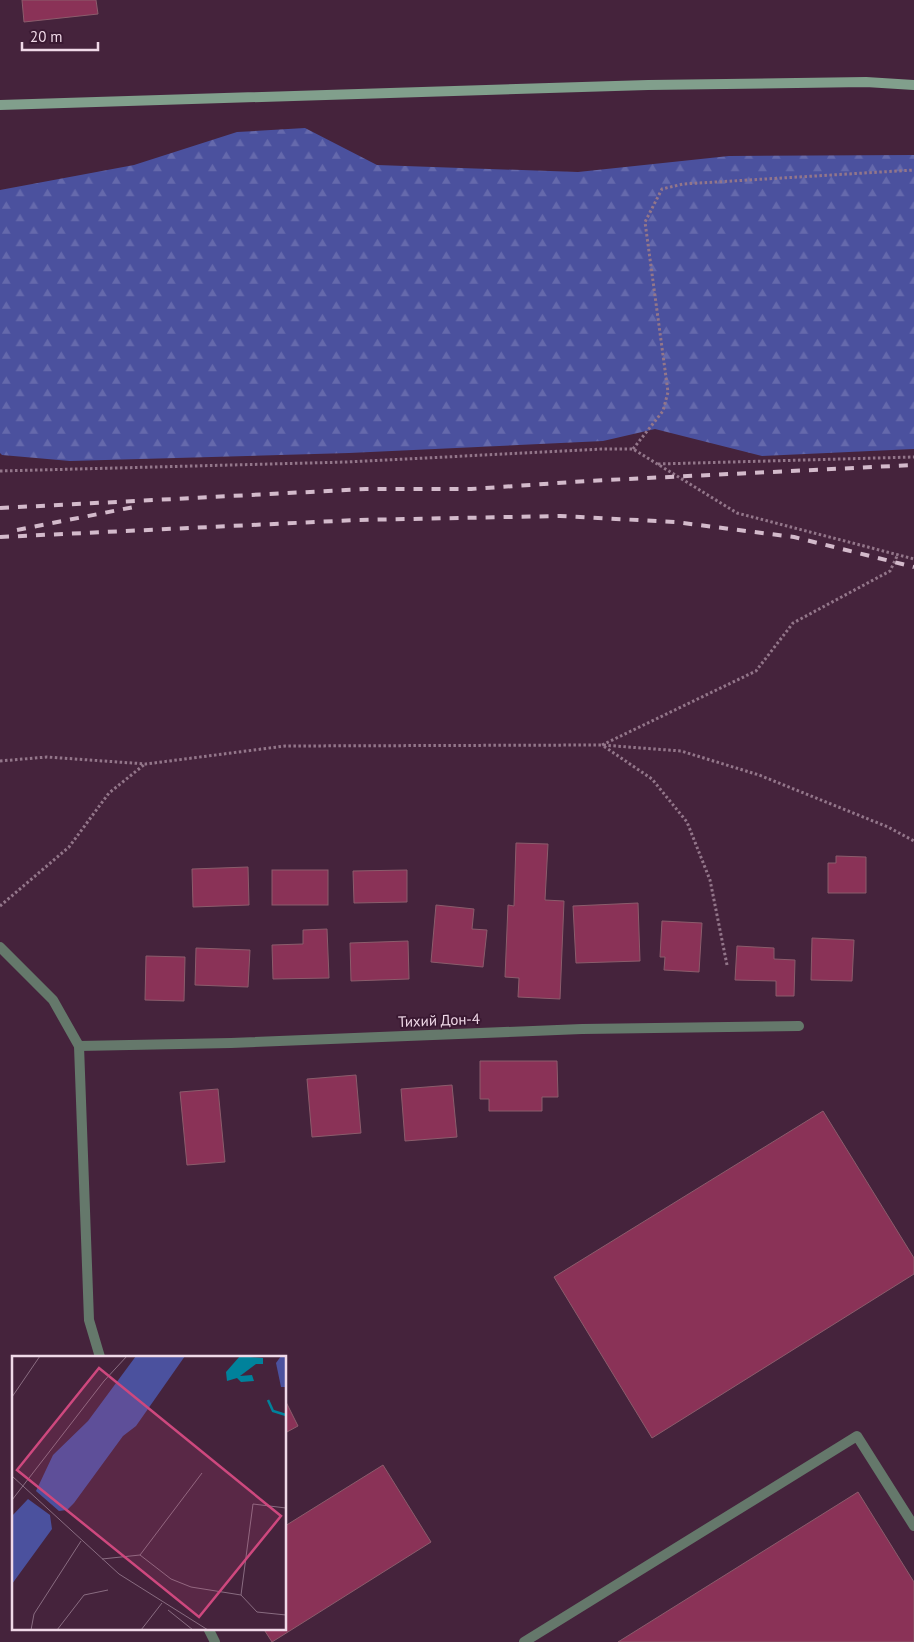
<svg xmlns="http://www.w3.org/2000/svg" width="914" height="1642" font-family="'PT Sans',sans-serif">
<style>
.forest{fill:url(#forest-firs)}
.building{fill:#8a3257;stroke:#8b5c6c}
.lines{fill:none;stroke-linecap:round;stroke-linejoin:round}
.path{stroke:#93768a;stroke-width:3;stroke-dasharray:2.5 2.5;stroke-linecap:butt}
.lane{stroke:#65786b;stroke-width:10}
.street{stroke:#65786b;stroke-width:10}
.secondary{stroke:#819f8c;stroke-width:10}
.rail{stroke:#d3bacb;stroke-width:4;stroke-dasharray:9 9;stroke-linecap:butt}
.labels{text-anchor:middle;dominant-baseline:central;stroke-width:4;stroke-linejoin:round;paint-order:stroke}
.street-label{font-size:15px;fill:#f0d9e8;stroke:#3a1932}
.inset-river{fill:none;stroke:#00829b;stroke-width:2.5}
.inset-road{fill:none;stroke:#896c81;stroke-width:1}
.view{fill:#ce487e;fill-opacity:0.15;stroke:#ce487e;stroke-width:2.5}
.inset-edge{fill:none;stroke:#f0d9e8;stroke-width:2.5}
</style>
<defs>
<pattern id="forest-firs" width="22" height="20" patternUnits="userSpaceOnUse" patternTransform="scale(1.25)"><rect width="22" height="20" fill="#4b519e"/><path d="M5 1l3.5 6h-7zM16 11l3.5 6h-7z" fill="#6569ac"/></pattern>
</defs>
<rect width="100%" height="100%" fill="#45233c"/>
<path class="forest" d="M 305,128 L 377,165 L 578,172 L 729,156 L 914,155 L 914,449 L 762,456 L 655,429 L 603,441 L 349,453 L 70,461 L 2,455 L 0,453 L 0,190 L 134,165 L 237,132 Z"/>
<g class="building">
<path d="M 22,0 L 96,0 L 98,14 L 24,22 Z"/>
<path d="M 516,843 L 548,844 L 545,900 L 564,901 L 560,999 L 518,997 L 519,978 L 505,977 L 508,905 L 514,906 Z"/>
<path d="M 836,856 L 866,857 L 866,893 L 828,893 L 828,863 L 836,863 Z"/>
<path d="M 248,867 L 249,905 L 193,907 L 192,869 Z"/>
<rect x="272" y="870" width="56" height="35"/>
<path d="M 407,870 L 407,902 L 354,903 L 353,871 Z"/>
<path d="M 638,903 L 640,961 L 576,963 L 573,906 Z"/>
<path d="M 436,905 L 474,909 L 472,929 L 487,930 L 483,967 L 431,962 Z"/>
<path d="M 662,921 L 702,923 L 699,972 L 664,970 L 665,957 L 660,957 Z"/>
<path d="M 327,929 L 329,978 L 273,979 L 272,945 L 303,944 L 303,930 Z"/>
<path d="M 812,938 L 854,940 L 852,981 L 811,980 Z"/>
<path d="M 408,941 L 409,979 L 351,981 L 350,943 Z"/>
<path d="M 737,946 L 774,948 L 774,959 L 795,960 L 794,996 L 776,996 L 776,981 L 735,980 Z"/>
<path d="M 196,948 L 250,950 L 248,987 L 195,985 Z"/>
<path d="M 146,956 L 185,957 L 184,1001 L 145,1000 Z"/>
<path d="M 480,1061 L 557,1061 L 558,1097 L 542,1097 L 542,1111 L 489,1111 L 489,1099 L 480,1099 Z"/>
<path d="M 356,1075 L 361,1133 L 312,1137 L 307,1079 Z"/>
<path d="M 452,1085 L 457,1137 L 405,1141 L 401,1089 Z"/>
<path d="M 218,1089 L 225,1162 L 187,1165 L 180,1092 Z"/>
<path d="M 823,1111 L 914,1258 L 914,1274 L 652,1438 L 554,1277 Z"/>
<path d="M 285,1400 L 298,1426 L 285,1433 Z"/>
<path d="M 383,1465 L 431,1542 L 272,1642 L 263,1628 L 285,1628 L 285,1526 Z"/>
<path d="M 858,1492 L 914,1582 L 914,1642 L 618,1642 Z"/>
</g>
<g class="lines">
<g class="path">
<path d="M 633,449 L 663,411 L 668,392 L 645,222 L 662,189 L 683,184 L 914,170"/>
<path d="M 658,464 L 914,457"/>
<path d="M 0,471 L 347,462 L 602,449 L 633,449 L 737,513 L 914,559"/>
<path d="M 0,761 L 47,757 L 146,764 L 285,746 L 602,745 L 681,751 L 759,775 L 888,827 L 914,841"/>
<path d="M 0,906 L 69,847 L 109,793 L 145,764"/>
<path d="M 727,965 L 710,880 L 687,822 L 652,779 L 602,745 L 756,671 L 793,623 L 890,571 L 898,554"/>
</g>
<g class="lane">
<path d="M 79,1046 L 89,1320 L 100,1357"/>
<path d="M 208,1628 L 215,1642"/>
<path d="M 524,1642 L 857,1436 L 914,1526"/>
</g>
<path class="street" d="M 0,947 L 53,1000 L 79,1046 L 231,1043 L 582,1029 L 799,1026"/>
<path class="secondary" d="M 0,105 L 648,85 L 866,82 L 914,85"/>
<g class="rail">
<path d="M 0,508 L 366,489 L 471,489 L 587,481 L 914,465"/>
<path d="M 17,530 L 139,506"/>
<path d="M 0,537 L 357,520 L 560,516 L 675,522 L 794,537 L 914,567"/>
</g>
</g>
<g class="labels">
<g class="street-label">
<text transform="translate(439 1020) rotate(-2)">Тихий Дон-4</text>
</g>
</g>
<g transform="translate(12 1356)">
<rect width="274" height="274" fill="#45233c"/>
<path d="M 124,0 L 173,0 L 124,70 L 111,80 L 62,147 L 55,154 L 47,155 L 24,135 L 41,99 L 76,65 ZM 16,143 L 38,159 L 40,173 L 0,228 L 0,160 Z" fill="#4b519e"/>
<path d="M 269,0 L 274,0 L 274,31 L 269,31 L 264,7 Z" fill="#4b519e"/>
<path d="M 228,0 L 251,2 L 251,8 L 244,8 L 228,20 L 240,19 L 242,25 L 229,26 L 225,22 L 215,25 L 214,16 Z" fill="#00829b"/>
<path class="inset-river" d="M 256,44 L 261,55 L 274,59"/>
<path class="inset-road" d="M 0,41 L 28,0M 0,120 L 107,218 L 196,274M 0,144 L 92,25 L 115,0M 128,199 L 190,117M 90,203 L 128,199 L 159,223 L 179,231 L 229,239 L 245,256 L 274,259M 229,239 L 241,148 L 274,152M 156,254 L 181,274M 19,274 L 22,258 L 69,185M 45,274 L 72,239 L 96,234M 129,274 L 150,247"/>
<path class="view" d="M 87,12 L 269,160 L 187,261 L 5,114 Z"/>
<rect width="274" height="274" class="inset-edge"/>
</g>
<path d="M22 42v8h76v-8" fill="none" stroke="#f0d9e8" stroke-width="2.5"/>
<text x="30" y="42" font-size="15" fill="#f0d9e8" stroke="#3a1932" stroke-width="4" paint-order="stroke">20 m</text>
</svg>
